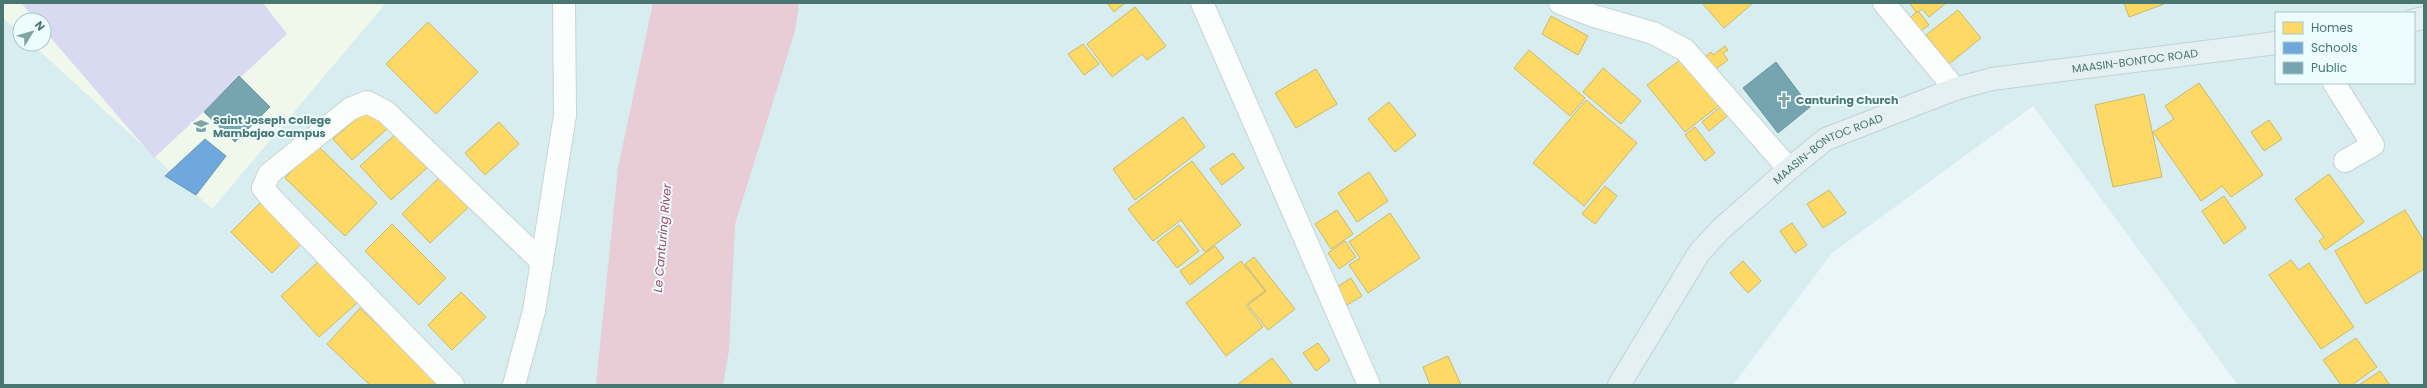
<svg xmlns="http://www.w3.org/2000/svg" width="2427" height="388" font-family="Poppins,sans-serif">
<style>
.residential{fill:#d7edef;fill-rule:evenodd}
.education{fill:#f0f8ec}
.green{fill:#d8daf1}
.water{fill:#e8ccd6}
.homes{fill:#ffd966;stroke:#c9bb6a}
.schools{fill:#6fa8dc;stroke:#6499bc}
.public{fill:#76a5af;stroke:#69979d}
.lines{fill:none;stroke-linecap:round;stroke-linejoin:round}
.minor-casing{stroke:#c7d4d4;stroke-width:24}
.major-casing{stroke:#c2d3d3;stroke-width:24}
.minor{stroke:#fcfefe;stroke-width:22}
.major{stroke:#e5f0f3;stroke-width:22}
.labels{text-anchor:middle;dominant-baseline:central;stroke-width:4;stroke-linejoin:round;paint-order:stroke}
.street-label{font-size:11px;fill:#4a7672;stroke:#ecfcff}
.poi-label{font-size:11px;font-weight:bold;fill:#4a7672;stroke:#ecfcff;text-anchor:start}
.water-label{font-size:12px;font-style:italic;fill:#a04c64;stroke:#ecfcff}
</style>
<rect width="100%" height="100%" fill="#ebf6f8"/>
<path class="residential" d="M 3,3 L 2424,3 L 2424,385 L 2238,385 L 2033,106 L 1832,253 L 1733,385 L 3,385 ZM 2276,13 L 2414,13 L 2414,83 L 2276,83 ZM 20,20 L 44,20 L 44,44 L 20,44 Z"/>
<path class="education" d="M 3,3 L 386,3 L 212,209 L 32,44 L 44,44 L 44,20 L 20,20 L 20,33 L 3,18 Z"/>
<path class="green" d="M 21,3 L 263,3 L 287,34 L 154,158 L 44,30 L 44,20 L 36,20 Z"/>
<path class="water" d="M 653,3 L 799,3 L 795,31 L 735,224 L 729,350 L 723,385 L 596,385 L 618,168 Z"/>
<g class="homes">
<path d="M 1107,3 L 1125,3 L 1114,12 Z"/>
<path d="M 1702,3 L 1753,3 L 1724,28 Z"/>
<path d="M 1909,3 L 1946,3 L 1929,17 L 1922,9 L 1917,13 Z"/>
<path d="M 2124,3 L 2164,3 L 2164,4 L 2129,17 Z"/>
<path d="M 1135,7 L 1166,46 L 1147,60 L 1142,54 L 1112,77 L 1087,44 Z"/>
<path d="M 1958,10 L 1981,38 L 1949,64 L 1926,35 Z"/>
<path d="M 1916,12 L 1919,12 L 1929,25 L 1921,31 L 1910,18 Z"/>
<path d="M 1551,16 L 1588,36 L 1578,55 L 1542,34 Z"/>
<path d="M 428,22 L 478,72 L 436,114 L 386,64 Z"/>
<path d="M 1083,44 L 1099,64 L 1084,75 L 1068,54 Z"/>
<path d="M 1725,46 L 1728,50 L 1723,53 L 1728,60 L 1716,69 L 1706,56 L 1711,52 L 1713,55 Z"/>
<path d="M 1529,50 L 1585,98 L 1570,116 L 1514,68 Z"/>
<path d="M 1684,57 L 1721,104 L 1685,132 L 1647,85 Z"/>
<path d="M 1603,68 L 1641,101 L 1621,124 L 1583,92 Z"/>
<path d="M 1316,69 L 1337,104 L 1296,128 L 1275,93 Z"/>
<path d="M 2199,83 L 2263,175 L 2231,197 L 2222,186 L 2201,201 L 2153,132 L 2174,119 L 2165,106 Z"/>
<path d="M 2144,94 L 2162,177 L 2113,187 L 2095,105 Z"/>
<path d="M 1586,100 L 1637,143 L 1584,206 L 1533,163 Z"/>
<path d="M 1389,102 L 1416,135 L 1395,152 L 1368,119 Z"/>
<path d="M 1724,104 L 1731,113 L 1709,131 L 1702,122 Z"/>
<path d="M 368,108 L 387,129 L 352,160 L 333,139 Z"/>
<path d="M 1183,117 L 1205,147 L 1135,200 L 1113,169 Z"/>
<path d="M 2269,120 L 2282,139 L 2264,151 L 2251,132 Z"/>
<path d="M 499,122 L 519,144 L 485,175 L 465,153 Z"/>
<path d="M 1695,127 L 1715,153 L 1705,161 L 1685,135 Z"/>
<path d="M 396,134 L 427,168 L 391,200 L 360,166 Z"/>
<path d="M 317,145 L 377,203 L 345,236 L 285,178 Z"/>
<path d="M 1233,153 L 1244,168 L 1222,185 L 1210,169 Z"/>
<path d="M 1192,161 L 1241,225 L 1205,252 L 1181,220 L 1153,241 L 1128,209 Z"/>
<path d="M 445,172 L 474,202 L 430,243 L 402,214 Z"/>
<path d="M 1369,172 L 1388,201 L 1357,222 L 1338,193 Z"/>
<path d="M 2329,174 L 2364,222 L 2325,250 L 2319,241 L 2324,237 L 2295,199 Z"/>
<path d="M 1605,186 L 1617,196 L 1595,224 L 1582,214 Z"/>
<path d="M 1829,190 L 1846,213 L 1823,228 L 1807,204 Z"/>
<path d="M 2224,196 L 2246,228 L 2224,244 L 2202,211 Z"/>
<path d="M 264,199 L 305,240 L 272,273 L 231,232 Z"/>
<path d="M 1337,210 L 1353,234 L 1331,249 L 1315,224 Z"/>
<path d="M 2405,210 L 2424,241 L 2424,269 L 2366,304 L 2335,251 Z"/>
<path d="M 1390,213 L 1420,258 L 1368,293 L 1349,265 L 1360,258 L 1349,242 Z"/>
<path d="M 1792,223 L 1807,245 L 1795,253 L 1780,231 Z"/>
<path d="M 392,224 L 446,278 L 419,305 L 365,251 Z"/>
<path d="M 1179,225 L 1199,251 L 1177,268 L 1157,242 Z"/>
<path d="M 1345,241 L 1356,257 L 1339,269 L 1328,253 Z"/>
<path d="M 1215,246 L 1224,258 L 1190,285 L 1180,271 Z"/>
<path d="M 1254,257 L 1295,309 L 1268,330 L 1248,305 L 1266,291 L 1245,264 Z"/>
<path d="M 2291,260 L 2299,270 L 2309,263 L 2354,327 L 2321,349 L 2269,275 Z"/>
<path d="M 319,261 L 358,302 L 319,337 L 281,296 Z"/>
<path d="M 1241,261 L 1265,291 L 1246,305 L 1263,327 L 1226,356 L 1186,303 Z"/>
<path d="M 1743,261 L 1761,281 L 1748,293 L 1730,273 Z"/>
<path d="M 1351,278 L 1362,296 L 1347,305 L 1337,287 Z"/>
<path d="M 461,292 L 486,317 L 452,350 L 428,325 Z"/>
<path d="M 360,308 L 442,385 L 370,385 L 327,344 Z"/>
<path d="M 2356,338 L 2377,367 L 2352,385 L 2341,385 L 2323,360 Z"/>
<path d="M 1318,343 L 1330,360 L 1316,371 L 1303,353 Z"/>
<path d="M 1448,356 L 1461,385 L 1430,385 L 1423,367 Z"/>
<path d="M 1272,358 L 1293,385 L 1237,385 Z"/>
<path d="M 2380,371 L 2390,385 L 2359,385 Z"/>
</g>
<path class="schools" d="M 205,139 L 226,156 L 196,195 L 165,176 Z"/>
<g class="public">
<path d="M 1776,62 L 1810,107 L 1778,133 L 1743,88 Z"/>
<path d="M 239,76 L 270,107 L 235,142 L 204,112 Z"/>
</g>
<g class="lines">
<defs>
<g id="minor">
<path d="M 1202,3 L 1369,385"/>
<path d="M 1560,3 L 1594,16 L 1653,33 L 1685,50 L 1789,169"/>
<path d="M 1884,3 L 1955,89"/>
<path d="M 2334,83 L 2373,145 L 2345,161"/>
<path d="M 453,385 L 273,200 L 263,188 L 269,174 L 350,109 L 367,102 L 386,112 L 542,262"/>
<path d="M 514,385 L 534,311 L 565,115 L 564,3"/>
</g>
<g id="major">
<path d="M 2414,20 L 2424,18"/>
<path id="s1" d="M 1619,385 L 1699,253 L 1720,230 L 1789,169 L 1826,139 L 1955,89 L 1992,79 L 2276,43"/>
</g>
</defs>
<use href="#minor" class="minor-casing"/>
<use href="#major" class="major-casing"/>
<use href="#minor" class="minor"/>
<use href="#major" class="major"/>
</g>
<defs>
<symbol id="church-bare" viewBox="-9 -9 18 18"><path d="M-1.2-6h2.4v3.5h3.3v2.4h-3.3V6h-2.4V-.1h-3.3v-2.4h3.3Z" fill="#82a3a1" stroke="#ecfcff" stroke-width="2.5" paint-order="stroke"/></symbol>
<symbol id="university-bare" viewBox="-9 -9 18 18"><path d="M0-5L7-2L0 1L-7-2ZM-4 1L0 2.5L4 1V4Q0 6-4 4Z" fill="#82a3a1" stroke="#ecfcff" stroke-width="2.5" paint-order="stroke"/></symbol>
</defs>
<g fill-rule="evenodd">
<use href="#church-bare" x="1773" y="89" width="22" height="22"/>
<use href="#university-bare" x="190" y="115" width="22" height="22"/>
</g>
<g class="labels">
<g class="street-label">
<text stroke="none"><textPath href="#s1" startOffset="646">MAASIN-BONTOC ROAD</textPath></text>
<text stroke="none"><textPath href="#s1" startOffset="322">MAASIN-BONTOC ROAD</textPath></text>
</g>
<g class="poi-label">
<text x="1796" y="100">Canturing Church</text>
<text x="213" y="120">Saint Joseph College<tspan x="213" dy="13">Mambajao Campus</tspan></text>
</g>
<g class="water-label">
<text transform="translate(662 238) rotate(-85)">Le Canturing River</text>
</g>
</g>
<rect width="2427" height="388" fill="none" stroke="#4a7672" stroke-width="8"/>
<rect x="2275" y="12" width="140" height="72" fill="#ecfcff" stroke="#abc6c7"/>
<rect x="2283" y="22" width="20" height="12" fill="#ffd966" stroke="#abc6c7"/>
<text x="2311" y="32" font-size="12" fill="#4a7672">Homes</text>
<rect x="2283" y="42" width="20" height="12" fill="#6fa8dc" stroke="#abc6c7"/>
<text x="2311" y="52" font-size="12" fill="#4a7672">Schools</text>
<rect x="2283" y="62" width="20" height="12" fill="#76a5af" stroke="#abc6c7"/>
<text x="2311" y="72" font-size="12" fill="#4a7672">Public</text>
<g transform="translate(32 32) rotate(52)"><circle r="19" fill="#ecfcff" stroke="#abc6c7"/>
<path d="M0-3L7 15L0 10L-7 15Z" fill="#82a3a1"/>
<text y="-6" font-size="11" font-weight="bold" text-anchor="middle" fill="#4a7672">N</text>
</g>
</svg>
